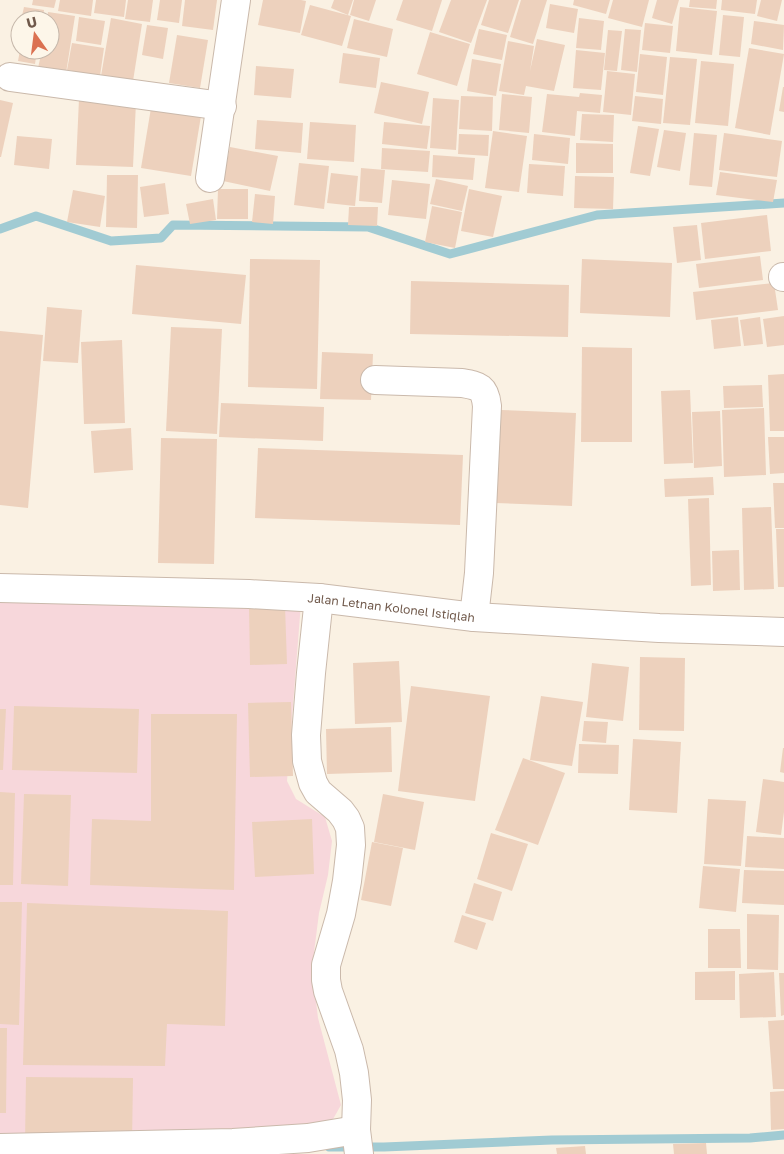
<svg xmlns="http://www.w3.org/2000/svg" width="784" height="1154" font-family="'Golos Text',sans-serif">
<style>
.medical{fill:#f7d7db}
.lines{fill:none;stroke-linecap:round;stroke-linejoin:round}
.stream{stroke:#a1cbd3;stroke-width:9}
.building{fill:#edd1bd}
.minor-casing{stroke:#cab9ab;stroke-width:30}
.minor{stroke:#fff;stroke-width:28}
.labels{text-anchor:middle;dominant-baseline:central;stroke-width:5;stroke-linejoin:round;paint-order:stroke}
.street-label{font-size:12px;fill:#70594b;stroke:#fdf6e9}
</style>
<rect width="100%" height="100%" fill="#faf1e3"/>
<path class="medical" d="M 0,600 L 301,603 L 287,781 L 296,799 L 325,817 L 332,841 L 328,875 L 319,913 L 312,968 L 318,1018 L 341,1105 L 328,1128 L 0,1154 Z"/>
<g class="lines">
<g class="stream">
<path d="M 0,229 L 36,216 L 111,241 L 161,238 L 173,225 L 368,227 L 450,254 L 597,215 L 784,203"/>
<path d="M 329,1147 L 384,1147 L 552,1140 L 750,1138 L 784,1135"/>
</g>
</g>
<g class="building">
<path d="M 33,0 L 56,0 L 54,8 L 32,5 Z"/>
<path d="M 60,0 L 93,0 L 91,16 L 58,11 Z"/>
<path d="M 96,0 L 126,0 L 124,17 L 94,13 Z"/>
<path d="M 128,0 L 153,0 L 150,22 L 125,19 Z"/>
<path d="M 160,0 L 182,0 L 179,23 L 157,20 Z"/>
<path d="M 185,0 L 217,0 L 213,30 L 182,26 Z"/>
<path d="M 263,0 L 301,0 L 306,1 L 300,33 L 258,25 Z"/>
<path d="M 334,0 L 353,0 L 348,15 L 331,8 Z"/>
<path d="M 354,0 L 376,0 L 369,21 L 350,15 Z"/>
<path d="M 403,0 L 442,0 L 432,31 L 396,20 Z"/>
<path d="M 451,0 L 487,0 L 471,43 L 439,32 Z"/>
<path d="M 489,0 L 519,0 L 508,33 L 481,25 Z"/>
<path d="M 521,0 L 547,0 L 533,44 L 510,37 Z"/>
<path d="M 574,0 L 610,0 L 606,14 L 573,5 Z"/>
<path d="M 613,0 L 649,0 L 642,27 L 608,18 Z"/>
<path d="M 657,0 L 679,0 L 672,24 L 652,18 Z"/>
<path d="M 690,0 L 717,0 L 716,9 L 689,7 Z"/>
<path d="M 722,0 L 757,0 L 755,14 L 721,10 Z"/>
<path d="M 761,0 L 782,0 L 777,21 L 757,16 Z"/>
<path d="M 550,4 L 578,9 L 574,33 L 546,28 Z"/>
<path d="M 310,5 L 351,16 L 342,46 L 301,35 Z"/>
<path d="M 24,7 L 44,10 L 43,20 L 21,20 Z"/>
<path d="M 680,7 L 717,11 L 712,55 L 676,51 Z"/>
<path d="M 48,12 L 75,16 L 66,73 L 38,68 L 42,50 L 50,50 L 50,20 L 47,20 Z"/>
<path d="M 723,15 L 744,17 L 740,57 L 719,55 Z"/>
<path d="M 79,17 L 105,21 L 101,45 L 76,41 Z"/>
<path d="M 111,18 L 142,24 L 133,81 L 101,76 Z"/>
<path d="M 579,18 L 604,21 L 601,50 L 576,48 Z"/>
<path d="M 354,19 L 393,29 L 387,57 L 347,48 Z"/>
<path d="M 754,21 L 784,25 L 783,50 L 751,44 Z"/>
<path d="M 645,23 L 673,26 L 670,53 L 642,50 Z"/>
<path d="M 147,25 L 168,28 L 163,59 L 142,55 Z"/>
<path d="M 479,29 L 507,35 L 502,60 L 473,54 Z"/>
<path d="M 625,29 L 641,30 L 637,72 L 621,70 Z"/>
<path d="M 608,30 L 622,31 L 617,71 L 604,70 Z"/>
<path d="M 430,32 L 470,44 L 457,86 L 417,74 Z"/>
<path d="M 177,35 L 208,40 L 200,88 L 169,83 Z"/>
<path d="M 537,39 L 565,45 L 554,91 L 526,86 L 524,95 L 499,91 L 508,41 L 534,46 L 530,71 Z"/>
<path d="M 72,43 L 104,48 L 100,76 L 67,70 Z"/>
<path d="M 749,48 L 784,54 L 770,135 L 735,128 Z"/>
<path d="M 20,50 L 37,50 L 35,64 L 18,61 Z"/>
<path d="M 576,50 L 605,53 L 601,90 L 573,88 Z"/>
<path d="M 343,53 L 380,58 L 376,88 L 339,83 Z"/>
<path d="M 640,54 L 667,57 L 663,95 L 636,92 Z"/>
<path d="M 670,57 L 697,59 L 690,125 L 663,123 Z"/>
<path d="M 472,59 L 501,64 L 496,96 L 467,91 Z"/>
<path d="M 701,61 L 734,64 L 728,126 L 695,123 Z"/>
<path d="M 256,66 L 294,69 L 291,98 L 254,95 Z"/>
<path d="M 607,71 L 635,74 L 631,115 L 603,112 Z"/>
<path d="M 381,82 L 429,92 L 422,124 L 374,113 Z"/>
<path d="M 783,87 L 784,87 L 784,112 L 779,111 Z"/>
<path d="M 580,93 L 602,95 L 600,113 L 577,111 L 575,136 L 542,132 L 547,94 L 579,97 Z"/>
<path d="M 502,94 L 532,97 L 529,133 L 499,130 Z"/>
<path d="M 461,96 L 493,97 L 492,131 L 459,129 Z"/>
<path d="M 635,96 L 663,99 L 661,124 L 632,121 Z"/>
<path d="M 433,98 L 459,100 L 456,150 L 430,148 Z"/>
<path d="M 79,99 L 136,102 L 133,167 L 76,165 Z"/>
<path d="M 0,100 L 13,103 L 1,157 L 0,157 Z"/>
<path d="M 152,102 L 202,110 L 191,176 L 141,168 Z"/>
<path d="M 582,114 L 614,115 L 613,142 L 580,140 Z"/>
<path d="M 257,120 L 303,123 L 301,153 L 255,149 Z"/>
<path d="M 310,122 L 356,125 L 354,162 L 307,159 Z"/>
<path d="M 384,122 L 430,126 L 427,149 L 382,144 Z"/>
<path d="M 638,126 L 659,129 L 650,176 L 630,173 Z"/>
<path d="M 664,130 L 686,133 L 680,171 L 657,167 Z"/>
<path d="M 493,131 L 527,136 L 519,192 L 485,188 Z"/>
<path d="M 694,133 L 717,135 L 712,187 L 689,185 Z"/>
<path d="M 724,133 L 782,141 L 777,177 L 719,170 Z"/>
<path d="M 459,134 L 489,135 L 488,156 L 458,154 Z"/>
<path d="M 534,134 L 570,138 L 568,164 L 532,160 Z"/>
<path d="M 17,136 L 52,139 L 49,169 L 14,165 Z"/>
<path d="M 576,143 L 613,144 L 613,173 L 576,173 Z"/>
<path d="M 230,147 L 278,156 L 270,191 L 223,181 Z"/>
<path d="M 382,148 L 430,151 L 428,172 L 381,169 Z"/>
<path d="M 433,155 L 475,158 L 473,180 L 432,177 Z"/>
<path d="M 299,163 L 329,166 L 324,209 L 294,205 Z"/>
<path d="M 529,164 L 565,166 L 563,196 L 527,193 Z"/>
<path d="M 361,168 L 385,170 L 382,203 L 359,201 Z"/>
<path d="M 720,172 L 777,180 L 773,202 L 716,195 Z"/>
<path d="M 331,173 L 358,176 L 355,206 L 327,203 Z"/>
<path d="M 107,175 L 138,175 L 137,228 L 106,227 Z"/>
<path d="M 575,176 L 614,177 L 613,209 L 574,208 Z"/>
<path d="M 436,179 L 468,186 L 462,211 L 430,204 Z"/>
<path d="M 392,180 L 430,184 L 426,219 L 388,215 Z"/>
<path d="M 165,183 L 169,214 L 144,217 L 140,187 Z"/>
<path d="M 218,189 L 248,189 L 248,219 L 217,219 Z"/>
<path d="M 469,189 L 502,196 L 493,237 L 461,231 Z"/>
<path d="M 73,190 L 105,196 L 100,227 L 67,222 Z"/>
<path d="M 255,194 L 275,196 L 273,224 L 252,222 Z"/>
<path d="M 213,199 L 216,220 L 190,224 L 186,204 Z"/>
<path d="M 432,206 L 462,212 L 455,248 L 425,242 Z"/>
<path d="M 349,207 L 378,207 L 377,226 L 348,225 Z"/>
<path d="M 767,215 L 771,251 L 705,259 L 701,223 Z"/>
<path d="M 697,225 L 701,260 L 677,263 L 673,227 Z"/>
<path d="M 760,256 L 763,280 L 699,288 L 696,264 Z"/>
<path d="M 250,259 L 320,260 L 317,389 L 248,387 Z"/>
<path d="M 582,259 L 672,263 L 670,317 L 580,313 Z"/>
<path d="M 136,265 L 246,275 L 241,324 L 132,314 Z"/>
<path d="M 411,281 L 569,285 L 568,337 L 410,334 Z"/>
<path d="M 774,283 L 778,310 L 696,320 L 693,292 Z"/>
<path d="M 47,307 L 82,310 L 78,363 L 43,361 Z"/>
<path d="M 784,316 L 784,345 L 767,347 L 763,319 Z"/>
<path d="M 738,317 L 741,346 L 714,349 L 711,320 Z"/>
<path d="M 760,317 L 763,344 L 744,346 L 740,320 Z"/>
<path d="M 171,327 L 222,329 L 217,434 L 166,431 Z"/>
<path d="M 0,331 L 43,335 L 28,508 L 0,505 Z"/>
<path d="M 122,340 L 125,423 L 84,424 L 81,342 Z"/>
<path d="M 582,347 L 632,348 L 632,442 L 581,442 Z"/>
<path d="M 322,352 L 373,354 L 371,400 L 320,399 Z"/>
<path d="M 784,374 L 784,431 L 770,431 L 768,375 Z"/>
<path d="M 762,385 L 763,407 L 724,408 L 723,386 Z"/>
<path d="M 690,390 L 693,463 L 664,464 L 661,391 Z"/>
<path d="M 221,403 L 324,407 L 323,441 L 219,437 Z"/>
<path d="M 764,408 L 766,475 L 724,477 L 722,410 Z"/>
<path d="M 501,410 L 576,413 L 572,506 L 496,503 Z"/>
<path d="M 720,411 L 722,466 L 694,468 L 692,412 Z"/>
<path d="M 131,428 L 133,470 L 94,473 L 91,431 Z"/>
<path d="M 768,437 L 784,437 L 784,473 L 770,474 Z"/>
<path d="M 161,438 L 217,439 L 214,564 L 158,563 Z"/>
<path d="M 258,448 L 463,455 L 460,525 L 255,518 Z"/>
<path d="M 713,477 L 714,495 L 665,497 L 664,479 Z"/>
<path d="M 773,483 L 784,483 L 784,528 L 775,528 Z"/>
<path d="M 709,498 L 711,585 L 691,586 L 688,499 Z"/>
<path d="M 771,507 L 774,589 L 744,590 L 742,508 Z"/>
<path d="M 776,529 L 784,529 L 784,587 L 778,587 Z"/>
<path d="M 739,550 L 740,590 L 713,591 L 712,551 Z"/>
<path d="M 285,606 L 287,664 L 250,665 L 249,607 Z"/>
<path d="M 640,657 L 685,658 L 684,731 L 639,730 Z"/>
<path d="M 399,661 L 402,722 L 355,724 L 353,663 Z"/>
<path d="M 592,663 L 629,667 L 623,721 L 586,717 Z"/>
<path d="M 411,686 L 490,696 L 475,801 L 398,791 Z"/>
<path d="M 541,696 L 583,702 L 572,766 L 530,760 Z"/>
<path d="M 291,702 L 293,776 L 250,777 L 248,703 Z"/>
<path d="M 14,706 L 139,709 L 137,773 L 12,770 Z"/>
<path d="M 0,709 L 6,709 L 3,770 L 0,770 Z"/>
<path d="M 151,714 L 237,714 L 234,890 L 90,885 L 92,819 L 151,821 Z"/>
<path d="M 584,721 L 608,722 L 606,743 L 582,741 Z"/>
<path d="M 391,727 L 392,772 L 327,774 L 326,729 Z"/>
<path d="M 633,739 L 681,742 L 677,813 L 629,810 Z"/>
<path d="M 579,744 L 619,745 L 618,774 L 578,773 Z"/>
<path d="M 783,748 L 784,748 L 784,773 L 780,772 Z"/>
<path d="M 523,758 L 565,773 L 538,845 L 495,830 Z"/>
<path d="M 763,779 L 784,782 L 784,812 L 781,835 L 756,832 Z"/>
<path d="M 0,792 L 15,793 L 13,885 L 0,885 Z"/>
<path d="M 24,794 L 71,795 L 68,886 L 21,884 Z"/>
<path d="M 383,794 L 424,802 L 415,850 L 374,842 Z"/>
<path d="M 708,799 L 746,801 L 741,866 L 704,864 Z"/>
<path d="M 312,819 L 314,874 L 255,877 L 252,822 Z"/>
<path d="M 491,833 L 528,844 L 512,891 L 477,879 Z"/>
<path d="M 747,836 L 784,838 L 784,869 L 745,867 Z"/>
<path d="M 372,842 L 403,848 L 391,906 L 361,900 Z"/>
<path d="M 703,866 L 740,869 L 736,912 L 699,908 Z"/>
<path d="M 744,870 L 784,871 L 784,905 L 742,903 Z"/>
<path d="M 474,883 L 502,892 L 493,921 L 465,913 Z"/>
<path d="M 0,902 L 22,902 L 19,1025 L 0,1024 Z"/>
<path d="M 27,903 L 228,911 L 225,1026 L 167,1024 L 165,1066 L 23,1065 Z"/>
<path d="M 747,914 L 779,915 L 778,970 L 747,969 Z"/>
<path d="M 462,915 L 486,923 L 477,950 L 454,942 Z"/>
<path d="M 708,929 L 740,929 L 741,968 L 708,968 Z"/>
<path d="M 735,971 L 735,1000 L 695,1000 L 695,972 Z"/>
<path d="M 774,972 L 776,1017 L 740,1018 L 739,974 Z"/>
<path d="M 779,973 L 784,973 L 784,1015 L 781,1016 Z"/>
<path d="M 784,1020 L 784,1089 L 773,1089 L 768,1021 Z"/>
<path d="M 0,1028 L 7,1028 L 6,1113 L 0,1113 Z"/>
<path d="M 26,1077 L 133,1078 L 132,1143 L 25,1142 Z"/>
<path d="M 784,1091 L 784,1129 L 771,1130 L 770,1092 Z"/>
<path d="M 706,1143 L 707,1154 L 674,1154 L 673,1144 Z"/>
<path d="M 585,1146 L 586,1154 L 557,1154 L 556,1148 Z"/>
</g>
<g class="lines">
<defs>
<g id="minor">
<path d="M 10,77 L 222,106"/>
<path d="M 210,178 L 236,0"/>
<path d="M 783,277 L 784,277"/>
<path d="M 375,380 L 462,383 C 479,386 485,387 487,406 L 479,573 L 474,617"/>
<path id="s1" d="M 0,588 L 249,594 L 319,598 L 474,617 L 659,628 L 784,632"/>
<path d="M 319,598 L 311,673 L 306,735 L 307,761 L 313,783 L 318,792 L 340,811 L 346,819 L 350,828 L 351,845 L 347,881 L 341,914 L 326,965 L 326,980 L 328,991 L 349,1050 L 354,1073 L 357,1100 L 356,1130 L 359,1154"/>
<path d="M 0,1148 L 233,1143 L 308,1138 L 356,1130"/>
</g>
</defs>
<use href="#minor" class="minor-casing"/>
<use href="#minor" class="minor"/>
</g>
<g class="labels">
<g class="street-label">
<text stroke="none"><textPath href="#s1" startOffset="392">Jalan Letnan Kolonel Istiqlah</textPath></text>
</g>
</g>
<g transform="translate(35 35) rotate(346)"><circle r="24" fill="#fdf6e9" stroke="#c5b7aa"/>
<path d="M0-4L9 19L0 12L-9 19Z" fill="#db7151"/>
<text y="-8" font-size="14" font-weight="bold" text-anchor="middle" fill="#70594b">U</text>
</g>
</svg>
